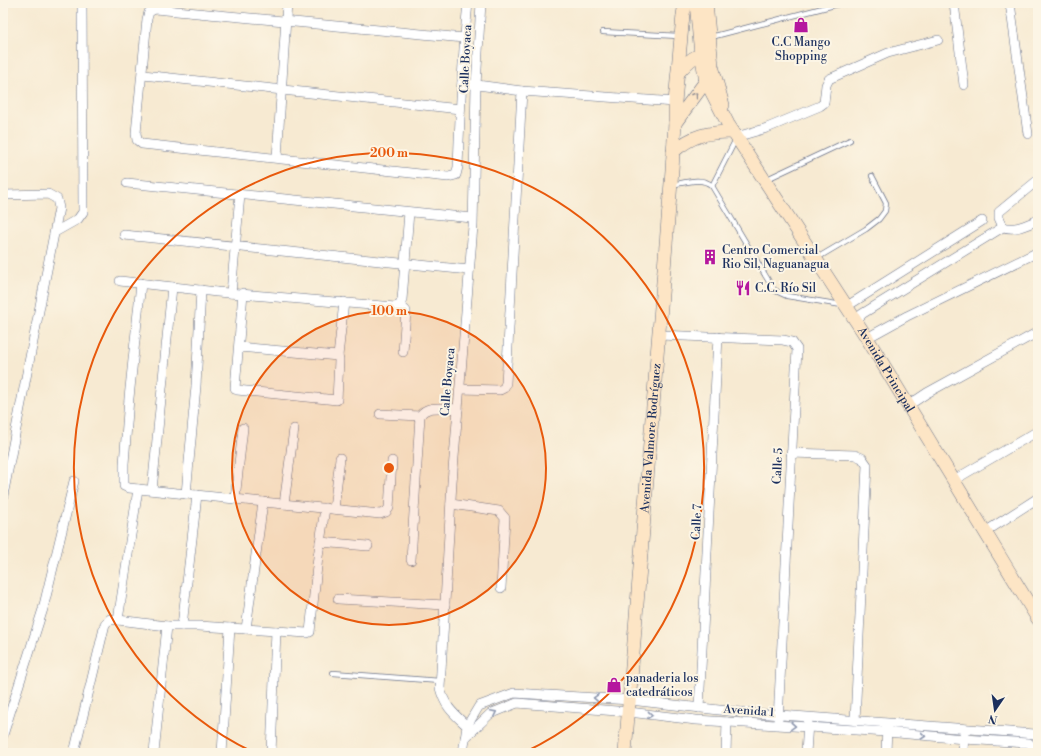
<svg xmlns="http://www.w3.org/2000/svg" width="1041" height="756" font-family="'Libre Bodoni',serif">
<style>
.lines{fill:none;stroke-linecap:round;stroke-linejoin:round}
.lane-casing{stroke:#687087;stroke-width:6}
.street-casing{stroke:#687087;stroke-width:10}
.secondary-casing{stroke:#687087;stroke-width:14}
.lane{stroke:#fff;stroke-width:4.5}
.street{stroke:#fff;stroke-width:9}
.secondary{stroke:#fde5c5;stroke-width:13}
.oneway{stroke:#8c8a92}
.oneway2{stroke:#8d97ae}
.ring{fill:none;stroke:#e8590c;stroke-width:2}
.labels{text-anchor:middle;dominant-baseline:central;stroke-width:4;stroke-linejoin:round;paint-order:stroke}
.poi-label{font-size:12px;fill:#1b2f5e;stroke:#fcf5e5;text-anchor:start}
.street-label{font-size:12px;fill:#1b2f5e;stroke:#fcf5e5}
.centre{fill:#e8590c;stroke:#fcf5e5;stroke-width:2}
.ring-label{font-size:12px;text-anchor:middle;font-weight:bold;fill:#e8590c;stroke:#fcf5e5;stroke-width:4;stroke-linejoin:round;paint-order:stroke}
</style>
<rect width="100%" height="100%" fill="#fcf5e5"/>
<filter id="ink" filterUnits="userSpaceOnUse"><feTurbulence type="fractalNoise" baseFrequency=".025" numOctaves="2"/><feDisplacementMap in="SourceGraphic" scale="8" xChannelSelector="R" yChannelSelector="G"/><feConvolveMatrix kernelMatrix="1 2 1 2 8 2 1 2 1" color-interpolation-filters="sRGB"/></filter>
<filter id="wash" filterUnits="userSpaceOnUse"><feTurbulence type="fractalNoise" baseFrequency=".012" numOctaves="4" result="noise"/><feDisplacementMap in="SourceGraphic" scale="16" xChannelSelector="R" yChannelSelector="G"/><feGaussianBlur stdDeviation="0.9" result="paint"/><feColorMatrix in="noise" values="0 0 0 0 0 0 0 0 0 0 0 0 0 0 0 0 0 1.4 0 .05"/><feComposite in="paint" operator="in"/></filter>
<g filter="url(#wash)">
<rect width="100%" height="100%" fill="#f7ead2"/>
</g>
<g filter="url(#ink)">
<g class="lines">
<defs>
<g id="lane">
<path d="M 603,32 L 679,36"/>
<path d="M 711,37 L 842,3"/>
<path d="M 765,180 L 850,140"/>
<path d="M 671,185 C 684,183 702,176 712,186 L 774,290 L 787,296 L 842,305"/>
<path d="M 712,186 L 736,139"/>
<path d="M 817,258 L 866,229 L 879,219 L 885,211 L 886,203 L 872,176"/>
<path d="M 333,673 L 440,681"/>
</g>
<g id="street">
<path d="M 954,3 L 964,85"/>
<path d="M 1010,3 L 1028,134"/>
<path d="M 464,38 L 155,9 L 149,12 L 147,19 L 136,133 L 137,140 L 142,144 L 448,177 L 456,175 L 458,167 C 460,113 462,58 468,3"/>
<path d="M 143,75 L 460,109"/>
<path d="M 462,83 L 522,91 L 675,102"/>
<path d="M 736,137 L 767,128 L 820,106 L 824,103 L 826,85 L 829,79 L 888,53 L 938,40"/>
<path d="M 277,158 L 287,3"/>
<path d="M 127,183 L 472,218"/>
<path d="M 3,195 L 48,194 L 57,199 L 59,208 L 3,496"/>
<path d="M 1003,227 L 999,218 L 999,212 L 1038,180"/>
<path d="M 55,232 L 78,219 L 83,212 L 82,3"/>
<path d="M 124,235 L 469,270"/>
<path d="M 120,281 L 217,292 L 395,307 L 400,305 L 402,300 L 409,212"/>
<path d="M 141,283 L 129,398 L 124,464 L 124,486 L 129,488 L 380,514 L 386,512 L 389,508 L 392,461"/>
<path d="M 231,293 L 240,195"/>
<path d="M 400,305 L 406,311 L 403,352"/>
<path d="M 846,305 L 852,303 L 982,221"/>
<path d="M 856,321 L 862,314 L 1003,227 C 1016,231 1026,225 1038,220"/>
<path d="M 659,335 L 783,340 L 792,342 L 797,349 L 778,720"/>
<path d="M 867,338 L 907,316 L 1038,252"/>
<path d="M 239,347 L 338,356 L 339,360 L 337,400 L 237,390 L 235,388 L 243,293"/>
<path d="M 338,356 L 344,302"/>
<path d="M 460,389 L 500,390 L 504,388 L 506,383 L 522,91"/>
<path d="M 909,405 L 927,393 L 1038,332"/>
<path d="M 380,414 L 420,416"/>
<path d="M 791,453 L 855,455 L 862,458 L 867,465 L 855,721"/>
<path d="M 954,480 L 1038,431"/>
<path d="M 152,490 L 172,287"/>
<path d="M 186,494 L 196,386 L 201,290"/>
<path d="M 235,499 L 243,428"/>
<path d="M 284,504 L 294,429"/>
<path d="M 451,504 L 499,511 L 505,518 L 501,588"/>
<path d="M 334,509 L 340,458"/>
<path d="M 985,532 L 1038,498"/>
<path d="M 320,542 L 368,546"/>
<path d="M 411,560 L 420,416 C 426,404 446,409 458,409"/>
<path d="M 338,599 L 445,605"/>
<path d="M 118,620 L 138,489"/>
<path d="M 182,626 L 197,495"/>
<path d="M 246,629 L 263,502"/>
<path d="M 699,708 L 718,337"/>
<path d="M 467,726 L 479,706 L 514,693 L 630,700 L 728,711 L 1035,734 L 1038,737"/>
<path d="M 3,735 L 43,609 L 74,481"/>
<path d="M 465,738 L 490,714 L 517,703 L 629,712 L 696,720 L 887,732 L 964,739 L 1029,743 L 1038,753"/>
<path d="M 3,752 L 6,753"/>
<path d="M 74,753 L 105,624 L 110,619 L 167,626 L 199,626 L 307,633 L 310,632 L 318,557 L 325,508"/>
<path d="M 154,753 L 167,626"/>
<path d="M 222,753 L 230,628"/>
<path d="M 271,753 L 276,631"/>
<path d="M 463,753 L 467,726 C 453,713 445,707 440,688 L 452,482 L 473,226 L 476,85 L 481,3"/>
<path d="M 726,753 L 727,722"/>
<path d="M 806,753 L 808,723"/>
<path d="M 886,753 L 887,726"/>
<path d="M 963,753 L 964,734"/>
</g>
<g id="secondary">
<path id="s1" d="M 696,3 L 701,54 L 706,81 L 728,124 L 867,338 L 1038,619"/>
<path d="M 706,3 L 712,66 L 723,105"/>
<path d="M 678,73 C 687,63 694,54 709,53"/>
<path d="M 675,123 L 706,81 L 708,75"/>
<path d="M 673,152 C 692,135 708,132 733,132"/>
<path id="s2" d="M 625,753 L 672,170 L 675,123 L 675,102 L 683,15 L 685,3"/>
</g>
</defs>
<use href="#lane" class="lane-casing"/>
<use href="#street" class="street-casing"/>
<use href="#secondary" class="secondary-casing"/>
<use href="#lane" class="lane"/>
<use href="#street" class="street"/>
<use href="#secondary" class="secondary"/>
</g>
<defs><path id="oneway-chevron" d="M-2-3.5L2.5 0L-2 3.5" fill="none" stroke-width="1.6" stroke-linecap="round" stroke-linejoin="round"/></defs>
<use class="oneway" href="#oneway-chevron" transform="translate(695 95) rotate(-54)"/>
<g class="oneway2">
<use href="#oneway-chevron" transform="translate(596 698) rotate(-177)"/>
<use href="#oneway-chevron" transform="translate(494 713) rotate(-26)"/>
<use href="#oneway-chevron" transform="translate(650 715) rotate(6)"/>
<use href="#oneway-chevron" transform="translate(793 726) rotate(4)"/>
<use href="#oneway-chevron" transform="translate(923 736) rotate(5)"/>
</g>
</g>
<circle cx="389" cy="468" r="157" fill="#e8590c" fill-opacity=".12"/>
<g class="ring">
<circle cx="389" cy="468" r="157"/>
<path d="M253 752A315 315 0 1 1 525 752"/>
</g>
<defs>
<symbol id="shop-bare" viewBox="-9 -9 18 18"><path d="M-5-2.5h2.3a2.7 3.5 0 0 1 5.4 0H5L5.5 6h-11ZM-1.5-2.5h3a1.5 2.3 0 0 0-3 0Z" fill="#b5179e" stroke="#fcf5e5" stroke-width="2.5" paint-order="stroke"/></symbol>
<symbol id="building-bare" viewBox="-9 -9 18 18"><path d="M-4-6H4V6H1V3H-1V6H-4ZM-2.5-4.3h1.7v1.8h-1.7ZM.8-4.3h1.7v1.8H.8ZM-2.5-1h1.7V.8h-1.7ZM.8-1h1.7V.8H.8Z" fill="#b5179e" stroke="#fcf5e5" stroke-width="2.5" paint-order="stroke"/></symbol>
<symbol id="restaurant-bare" viewBox="-9 -9 18 18"><path d="M-5-6h1v4h1v-4h1v4h1v-4h1v5L-1.5 .5V6h-2V.5L-5-1ZM5-6V6H3V1.5H1.5Q1.5-4 5-6Z" fill="#b5179e" stroke="#fcf5e5" stroke-width="2.5" paint-order="stroke"/></symbol>
</defs>
<g fill-rule="evenodd">
<use href="#shop-bare" x="790" y="14" width="22" height="22"/>
<use href="#building-bare" x="699" y="246" width="22" height="22"/>
<use href="#restaurant-bare" x="732" y="277" width="22" height="22"/>
<use href="#shop-bare" x="603" y="674" width="22" height="22"/>
</g>
<g class="labels">
<g class="poi-label">
<text x="801" y="42" text-anchor="middle">C.C Mango<tspan x="801" dy="14">Shopping</tspan></text>
<text x="722" y="250">Centro Comercial<tspan x="722" dy="14">Rio Sil, Naguanagua</tspan></text>
<text x="755" y="288">C.C. Río Sil</text>
<text x="626" y="678">panaderia los<tspan x="626" dy="14">catedráticos</tspan></text>
</g>
<g class="street-label">
<text transform="translate(466 59) rotate(-87)">Calle Boyaca</text>
<text stroke="none"><textPath href="#s1" startOffset="419">Avenida Principal</textPath></text>
<text transform="translate(448 382) rotate(-85)">Calle Boyaca</text>
<text stroke="none"><textPath href="#s2" startOffset="316">Avenida Valmore Rodríguez</textPath></text>
<text transform="translate(778 466) rotate(-87)">Calle 5</text>
<text transform="translate(697 522) rotate(-87)">Calle 7</text>
<text transform="translate(749 711) rotate(4)">Avenida 1</text>
</g>
</g>
<circle cx="389" cy="468" r="6" class="centre"/>
<g class="ring-label">
<text x="389" y="157">200 m</text>
<text x="389" y="315">100 m</text>
</g>
<rect width="1041" height="756" fill="none" stroke="#fcf5e5" stroke-width="16"/>
<g transform="translate(995 710) rotate(193)" stroke="#fcf5e5" stroke-width="3" paint-order="stroke">
<path d="M0-3L7 15L0 10L-7 15Z" fill="#1b2f5e"/>
<text y="-6" font-size="11" font-weight="bold" text-anchor="middle" fill="#1b2f5e">N</text>
</g>
</svg>
